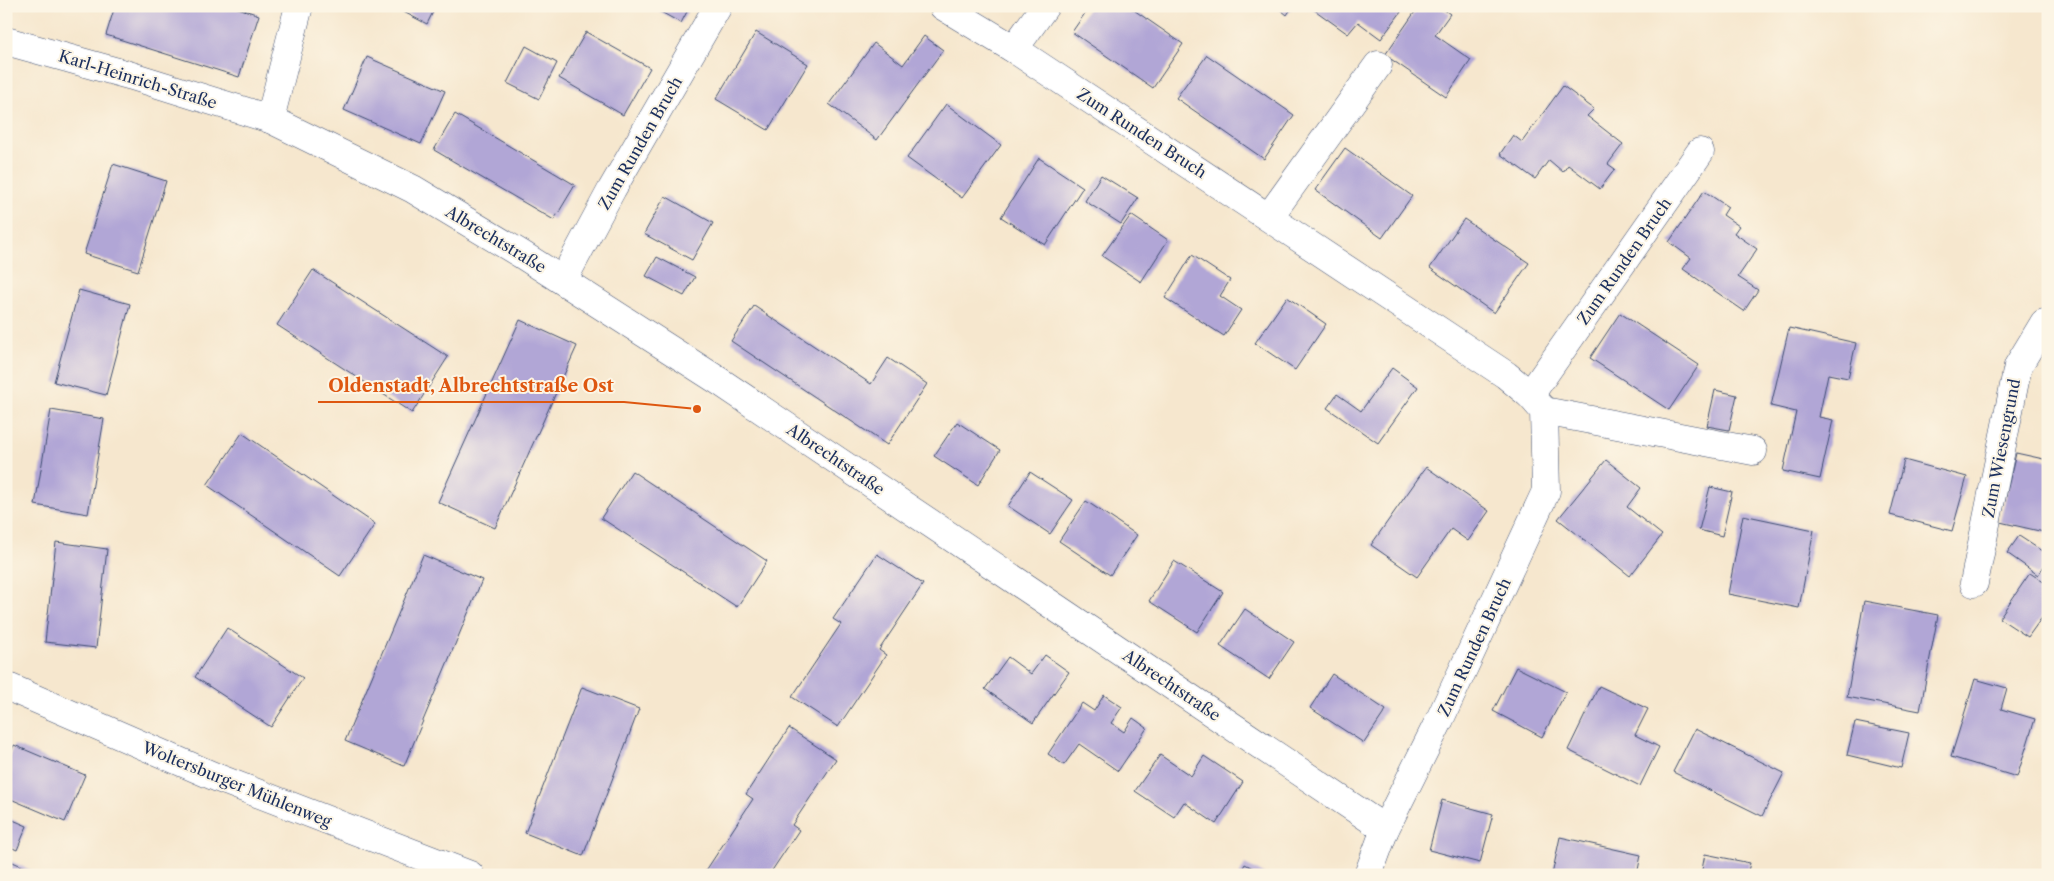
<svg xmlns="http://www.w3.org/2000/svg" width="2054" height="881" font-family="'Libre Caslon Text',serif">
<style>
.building{fill:#b1a6d6}
.lines{fill:none;stroke-linecap:round;stroke-linejoin:round}
.minor-casing{stroke:#3c4b6f;stroke-width:29}
.minor{stroke:#fff;stroke-width:28}
.labels{text-anchor:middle;dominant-baseline:central;stroke-width:4;stroke-linejoin:round;paint-order:stroke}
.street-label{font-size:16px;fill:#1b2f5e;stroke:#fcf5e5}
.leader{fill:none;stroke:#de5710;stroke-width:2}
.callout-dot{fill:#de5710;stroke:#fcf5e5;stroke-width:2}
.callout-label{font-size:18px;text-anchor:middle;font-weight:bold;fill:#de5710;stroke:#fcf5e5;stroke-width:4;stroke-linejoin:round;paint-order:stroke}
</style>
<rect width="100%" height="100%" fill="#fcf5e5"/>
<filter id="ink" filterUnits="userSpaceOnUse"><feTurbulence type="fractalNoise" baseFrequency=".02" numOctaves="2"/><feDisplacementMap in="SourceGraphic" scale="10" xChannelSelector="R" yChannelSelector="G"/><feConvolveMatrix kernelMatrix="1 2 1 2 8 2 1 2 1" color-interpolation-filters="sRGB"/></filter>
<filter id="wash" filterUnits="userSpaceOnUse"><feTurbulence type="fractalNoise" baseFrequency=".0096" numOctaves="4" result="noise"/><feDisplacementMap in="SourceGraphic" scale="20" xChannelSelector="R" yChannelSelector="G"/><feGaussianBlur stdDeviation="1.12" result="paint"/><feColorMatrix in="noise" values="0 0 0 0 0 0 0 0 0 0 0 0 0 0 0 0 0 1.4 0 .05"/><feComposite in="paint" operator="in"/></filter>
<g filter="url(#wash)">
<rect width="100%" height="100%" fill="#f6e7ce"/>
<g id="blocks">
<g class="building">
<path d="M 115,6 L 232,6 L 259,15 L 239,77 L 106,35 Z"/>
<path d="M 392,6 L 436,6 L 427,24 Z"/>
<path d="M 650,6 L 690,6 L 681,23 Z"/>
<path d="M 1090,6 L 1128,6 L 1183,44 L 1153,88 L 1072,32 Z"/>
<path d="M 1276,6 L 1293,6 L 1287,15 Z"/>
<path d="M 1309,6 L 1393,6 L 1401,12 L 1381,39 L 1358,22 L 1348,34 Z"/>
<path d="M 1419,6 L 1439,6 L 1450,14 L 1435,35 L 1471,60 L 1446,97 L 1385,55 Z"/>
<path d="M 586,32 L 650,68 L 623,115 L 559,78 Z"/>
<path d="M 756,32 L 808,64 L 768,130 L 716,99 Z"/>
<path d="M 924,36 L 943,50 L 877,140 L 829,104 L 874,43 L 903,65 Z"/>
<path d="M 526,46 L 557,63 L 539,99 L 507,83 Z"/>
<path d="M 1207,55 L 1294,115 L 1264,159 L 1176,98 Z"/>
<path d="M 367,57 L 445,91 L 421,144 L 344,110 Z"/>
<path d="M 1563,86 L 1594,109 L 1587,116 L 1623,144 L 1608,164 L 1615,169 L 1600,189 L 1568,165 L 1563,172 L 1549,160 L 1535,179 L 1500,154 L 1513,135 L 1522,142 Z"/>
<path d="M 946,104 L 1001,145 L 962,198 L 907,158 Z"/>
<path d="M 455,114 L 575,185 L 554,220 L 434,150 Z"/>
<path d="M 1345,148 L 1412,196 L 1382,238 L 1315,190 Z"/>
<path d="M 1039,158 L 1083,187 L 1045,245 L 1001,217 Z"/>
<path d="M 113,164 L 166,181 L 138,271 L 84,254 Z"/>
<path d="M 1101,175 L 1138,198 L 1121,224 L 1085,201 Z"/>
<path d="M 1704,191 L 1728,207 L 1723,215 L 1739,226 L 1734,233 L 1757,249 L 1738,277 L 1758,290 L 1744,311 L 1683,269 L 1691,258 L 1669,242 Z"/>
<path d="M 665,196 L 713,223 L 692,260 L 644,234 Z"/>
<path d="M 1131,215 L 1168,240 L 1141,282 L 1102,256 Z"/>
<path d="M 1464,219 L 1529,263 L 1494,313 L 1430,268 Z"/>
<path d="M 1192,255 L 1230,280 L 1220,296 L 1241,310 L 1224,336 L 1165,298 Z"/>
<path d="M 657,257 L 695,277 L 684,296 L 646,276 Z"/>
<path d="M 313,270 L 448,357 L 412,413 L 277,325 Z"/>
<path d="M 79,290 L 130,304 L 106,395 L 54,382 Z"/>
<path d="M 1287,297 L 1326,324 L 1295,370 L 1255,343 Z"/>
<path d="M 754,306 L 871,384 L 888,358 L 927,384 L 887,445 L 731,341 Z"/>
<path d="M 1620,313 L 1699,365 L 1669,410 L 1590,358 Z"/>
<path d="M 520,320 L 577,346 L 495,528 L 438,502 Z"/>
<path d="M 1789,328 L 1856,343 L 1848,378 L 1828,374 L 1819,417 L 1833,420 L 1820,479 L 1783,471 L 1796,412 L 1771,406 Z"/>
<path d="M 1392,368 L 1418,387 L 1378,443 L 1327,408 L 1337,394 L 1361,411 Z"/>
<path d="M 1715,390 L 1737,395 L 1729,430 L 1707,426 Z"/>
<path d="M 51,410 L 104,419 L 88,514 L 35,505 Z"/>
<path d="M 957,422 L 1000,450 L 978,485 L 934,456 Z"/>
<path d="M 242,433 L 375,524 L 340,576 L 207,485 Z"/>
<path d="M 2016,453 L 2048,460 L 2048,533 L 2000,522 Z"/>
<path d="M 1606,460 L 1641,488 L 1627,507 L 1662,535 L 1630,576 L 1558,519 Z"/>
<path d="M 1904,460 L 1967,477 L 1952,531 L 1890,515 Z"/>
<path d="M 1426,467 L 1489,511 L 1468,541 L 1451,529 L 1417,577 L 1371,545 Z"/>
<path d="M 632,471 L 767,561 L 737,607 L 601,518 Z"/>
<path d="M 1030,472 L 1073,500 L 1050,534 L 1008,506 Z"/>
<path d="M 1710,487 L 1732,492 L 1722,536 L 1699,530 Z"/>
<path d="M 1086,501 L 1137,535 L 1110,575 L 1059,541 Z"/>
<path d="M 1743,515 L 1814,530 L 1799,608 L 1728,594 Z"/>
<path d="M 2019,536 L 2048,555 L 2048,560 L 2038,575 L 2007,553 Z"/>
<path d="M 56,542 L 107,549 L 96,648 L 45,642 Z"/>
<path d="M 877,554 L 923,584 L 879,650 L 886,655 L 838,727 L 792,697 L 841,624 L 833,619 Z"/>
<path d="M 423,555 L 482,580 L 404,766 L 345,741 Z"/>
<path d="M 1174,561 L 1223,592 L 1197,632 L 1149,601 Z"/>
<path d="M 2030,573 L 2048,585 L 2048,609 L 2028,637 L 1999,618 Z"/>
<path d="M 1864,601 L 1938,615 L 1920,711 L 1847,697 Z"/>
<path d="M 1245,609 L 1294,642 L 1269,679 L 1220,646 Z"/>
<path d="M 227,628 L 303,678 L 271,727 L 195,677 Z"/>
<path d="M 1045,655 L 1069,672 L 1033,723 L 985,689 L 1008,657 L 1031,674 Z"/>
<path d="M 1516,667 L 1566,692 L 1542,737 L 1493,711 Z"/>
<path d="M 1332,674 L 1386,710 L 1364,743 L 1310,708 Z"/>
<path d="M 1975,679 L 2007,688 L 2001,709 L 2035,719 L 2017,777 L 1951,757 Z"/>
<path d="M 1599,686 L 1648,709 L 1635,735 L 1659,747 L 1640,786 L 1568,750 Z"/>
<path d="M 582,687 L 639,709 L 583,856 L 525,833 Z"/>
<path d="M 1104,695 L 1122,707 L 1111,723 L 1124,732 L 1133,718 L 1147,728 L 1118,771 L 1079,744 L 1064,765 L 1048,754 L 1082,703 L 1094,711 Z"/>
<path d="M 1855,722 L 1909,733 L 1901,768 L 1847,755 Z"/>
<path d="M 789,728 L 836,759 L 792,825 L 799,830 L 769,875 L 710,875 L 705,872 L 753,799 L 746,794 Z"/>
<path d="M 1695,729 L 1784,773 L 1762,816 L 1673,772 Z"/>
<path d="M 14,745 L 85,775 L 65,822 L 6,797 L 6,763 Z"/>
<path d="M 1160,755 L 1191,776 L 1204,756 L 1243,782 L 1216,824 L 1184,802 L 1174,817 L 1135,791 Z"/>
<path d="M 1442,800 L 1493,814 L 1480,863 L 1429,850 Z"/>
<path d="M 6,817 L 27,826 L 17,850 L 6,845 Z"/>
<path d="M 1560,837 L 1641,855 L 1637,875 L 1552,875 Z"/>
<path d="M 1705,854 L 1750,863 L 1747,875 L 1701,875 Z"/>
<path d="M 6,859 L 33,871 L 31,875 L 6,875 Z"/>
<path d="M 1245,864 L 1266,875 L 1239,875 Z"/>
</g>
</g>
</g>
<g filter="url(#ink)">
<use href="#blocks" fill-opacity="0" stroke="#3c4b6f" stroke-width="1"/>
<g class="lines">
<defs>
<g id="minor">
<path d="M 943,6 L 1014,49 L 1506,375 L 1530,395 L 1544,411 L 1546,491 L 1440,719 L 1385,829 L 1368,875"/>
<path d="M 6,41 L 132,76 L 270,119 L 413,189 L 521,254 L 719,381 L 1385,829"/>
<path d="M 1014,49 L 1045,6"/>
<path d="M 270,119 L 299,6"/>
<path d="M 1269,217 L 1378,65"/>
<path d="M 563,280 L 612,189 L 718,6"/>
<path d="M 1530,395 L 1700,152"/>
<path d="M 1544,411 L 1753,451"/>
<path d="M 1974,583 L 2018,366 L 2044,323 L 2048,326"/>
<path d="M 6,686 L 218,778 L 470,875"/>
</g>
</defs>
<use href="#minor" class="minor-casing"/>
<use href="#minor" class="minor"/>
</g>
</g>
<g class="labels">
<g class="street-label">
<text transform="translate(138 79) rotate(17)">Karl-Heinrich-Straße</text>
<text transform="translate(1142 133) rotate(33)">Zum Runden Bruch</text>
<text transform="translate(640 143) rotate(-60)">Zum Runden Bruch</text>
<text transform="translate(496 239) rotate(31)">Albrechtstraße</text>
<text transform="translate(1624 261) rotate(-55)">Zum Runden Bruch</text>
<text transform="translate(2001 448) rotate(-79)">Zum Wiesengrund</text>
<text transform="translate(836 459) rotate(34)">Albrechtstraße</text>
<text transform="translate(1474 647) rotate(-65)">Zum Runden Bruch</text>
<text transform="translate(1172 685) rotate(34)">Albrechtstraße</text>
<text transform="translate(237 784) rotate(22)">Woltersburger Mühlenweg</text>
</g>
</g>
<path class="leader" d="M697 409L624 402H318"/>
<circle class="callout-dot" cx="697" cy="409" r="5"/>
<g class="callout-label">
<text x="471" y="392">Oldenstadt, Albrechtstraße Ost</text>
</g>
<rect width="2054" height="881" fill="none" stroke="#fcf5e5" stroke-width="25"/>
</svg>
